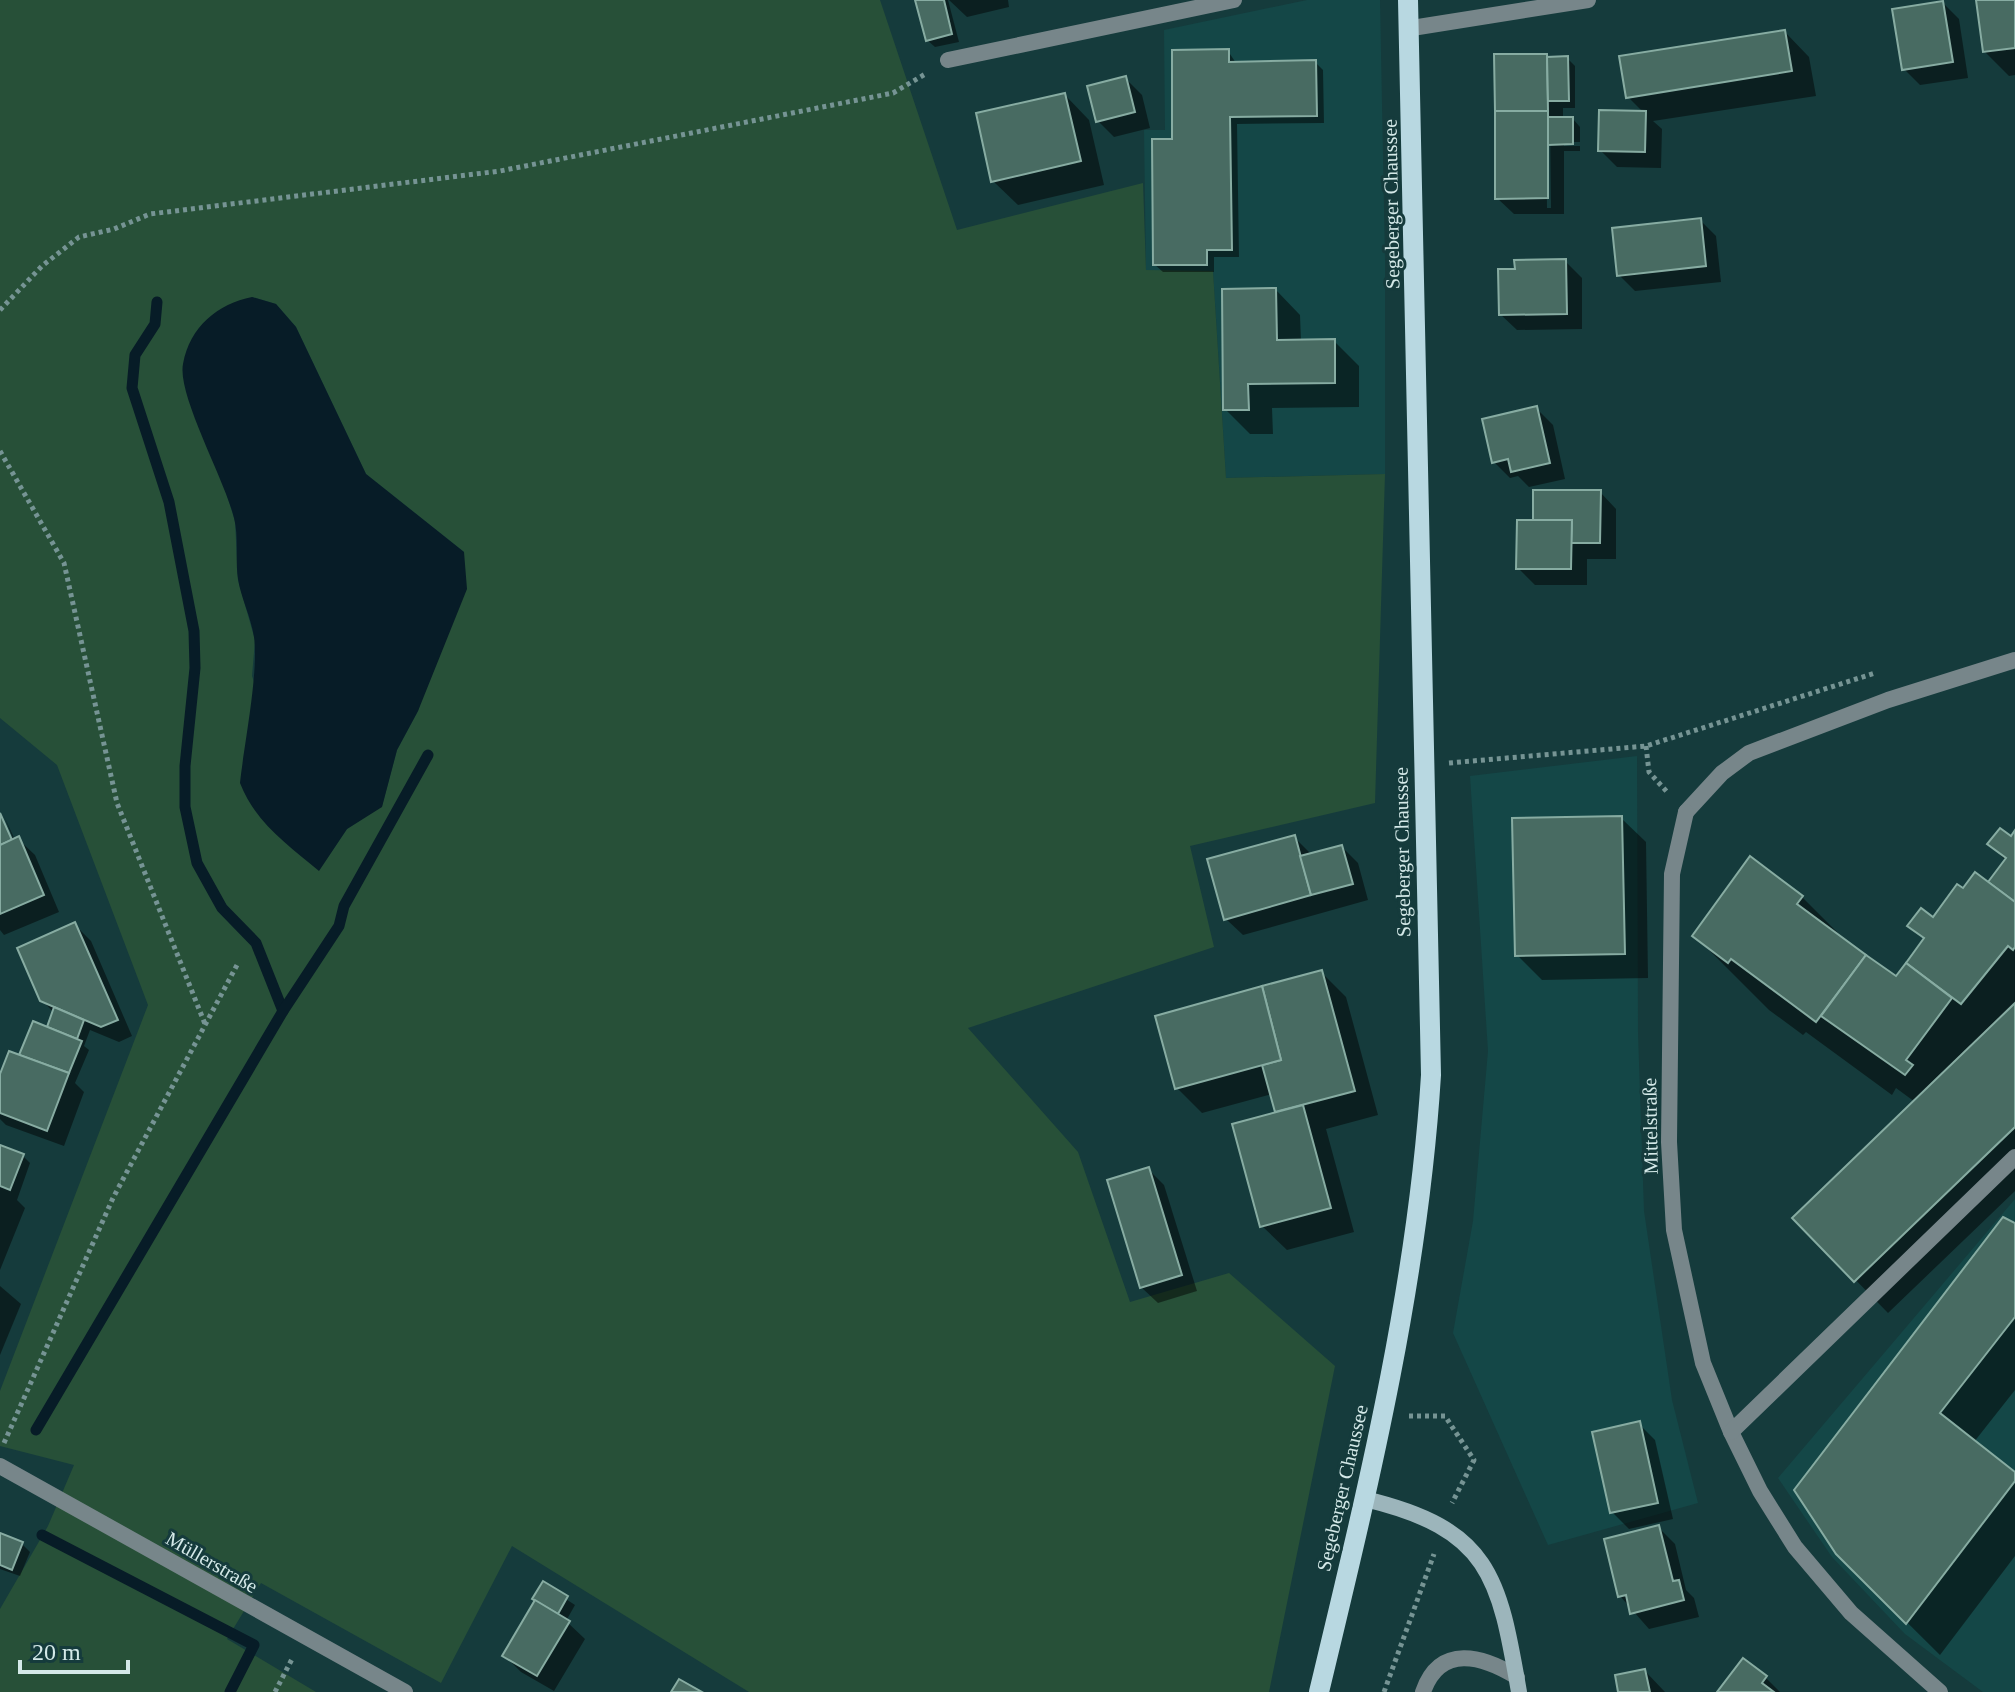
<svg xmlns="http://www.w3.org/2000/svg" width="2015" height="1692" font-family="'Times New Roman',serif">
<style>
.built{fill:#144747}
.green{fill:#275038;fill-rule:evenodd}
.water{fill:#071c27}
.shadow{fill:#0007;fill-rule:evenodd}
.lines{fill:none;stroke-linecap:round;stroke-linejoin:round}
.stream{stroke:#071c27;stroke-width:11}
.building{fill:#486b62;stroke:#87aca2;stroke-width:2}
.path{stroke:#769494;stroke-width:5;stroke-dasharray:4 4;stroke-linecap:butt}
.lane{stroke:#77868a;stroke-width:16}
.street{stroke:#77868a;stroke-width:16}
.secondary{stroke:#9cb5bb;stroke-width:16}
.primary{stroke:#b8d8e1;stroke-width:20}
.labels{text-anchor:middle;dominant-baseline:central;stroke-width:6;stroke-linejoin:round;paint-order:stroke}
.street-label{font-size:20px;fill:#d4e9e8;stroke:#153b3c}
</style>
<rect width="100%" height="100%" fill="#153b3c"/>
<g class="built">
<path d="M 1307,0 L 1380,0 L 1385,260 L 1385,474 L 1226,478 L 1213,271 L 1146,271 L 1144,130 L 1165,130 L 1164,30 Z"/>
<path d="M 1637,756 L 1638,1033 L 1644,1211 L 1672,1400 L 1698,1503 L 1548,1545 L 1453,1333 L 1473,1221 L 1488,1051 L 1470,776 Z"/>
<path d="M 2015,1199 L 2015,1692 L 1983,1692 L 1905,1634 L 1832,1557 L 1778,1478 Z"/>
</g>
<path class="green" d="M 0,0 L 880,0 L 957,230 L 1143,183 L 1146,270 L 1213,271 L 1226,478 L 1385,474 L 1375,803 L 1190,846 L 1214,947 L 968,1028 L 1078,1152 L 1130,1302 L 1229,1273 L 1335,1366 L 1269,1692 L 749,1692 L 512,1546 L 441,1683 L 261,1583 L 227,1639 L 316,1692 L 0,1692 L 0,1609 L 48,1526 L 74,1465 L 0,1446 L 0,1391 L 148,1005 L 57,765 L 0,718 ZM 252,297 L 276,304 L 296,327 L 366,474 L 464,552 L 418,711 L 397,750 L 382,806 L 347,829 L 319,870 L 252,676 L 255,640 L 238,580 L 235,521 L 217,464 Z"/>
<path class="water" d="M 252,297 L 276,304 L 296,327 L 366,474 L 464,552 L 467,589 L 418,711 L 397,750 L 382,807 L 347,829 L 319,871 C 287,844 255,822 240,783 C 244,745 259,672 254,637 C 251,617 241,598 238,579 C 235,559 239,537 234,518 C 225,480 177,395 183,364 C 190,326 218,304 252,297 Z"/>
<g class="shadow">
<path d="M 917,0 L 948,0 L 959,42 L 935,47 L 927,40 Z"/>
<path d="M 949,0 L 1008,0 L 1009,7 L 967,17 Z"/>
<path d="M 1978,0 L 2015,0 L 2015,75 L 2009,76 L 1984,51 Z"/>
<path d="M 1943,3 L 1959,19 L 1968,78 L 1920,85 L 1904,69 Z"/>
<path d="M 1785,32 L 1809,57 L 1816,96 L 1653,121 L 1662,129 L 1661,168 L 1617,167 L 1600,150 L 1644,113 L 1628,97 Z"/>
<path d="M 1228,51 L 1236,63 L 1315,62 L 1323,70 L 1324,123 L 1237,124 L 1239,257 L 1214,257 L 1214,272 L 1163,272 L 1155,265 L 1174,140 Z"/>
<path d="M 1546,56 L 1567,58 L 1575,66 L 1575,108 L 1563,108 L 1563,119 L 1573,119 L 1580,127 L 1580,142 L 1564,142 L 1564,146 L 1580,146 L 1580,151 L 1564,151 L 1564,214 L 1514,214 L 1497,198 ZM 1546,119 L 1550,119 L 1551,208 L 1547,208 Z"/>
<path d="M 1126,79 L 1142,95 L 1150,128 L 1114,137 L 1098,121 Z"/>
<path d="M 1065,95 L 1089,120 L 1104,185 L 1018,205 L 993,181 Z"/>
<path d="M 1700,220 L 1716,236 L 1721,282 L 1635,291 L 1619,275 Z"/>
<path d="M 1565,261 L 1582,278 L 1582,329 L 1517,330 L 1500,314 L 1517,271 Z"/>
<path d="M 1276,290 L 1300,315 L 1301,341 L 1334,341 L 1359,366 L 1359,407 L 1272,408 L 1273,434 L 1250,434 L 1225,409 Z"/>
<path d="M 1537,409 L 1553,425 L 1565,479 L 1529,487 L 1518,476 L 1510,478 L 1494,462 Z"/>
<path d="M 1600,492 L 1616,509 L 1616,559 L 1587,559 L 1587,585 L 1535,585 L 1518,568 L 1535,522 Z"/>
<path d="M 4,816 L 15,840 L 18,839 L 35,855 L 59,912 L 4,935 L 0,930 L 0,818 L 13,849 L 17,848 Z"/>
<path d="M 1621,818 L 1646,842 L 1648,978 L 1542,980 L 1517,955 Z"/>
<path d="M 2015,833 L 2015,1191 L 1888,1313 L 1795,1218 L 1915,1102 L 1896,1088 L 1892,1095 L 1806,1032 L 1803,1035 L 1769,1010 L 1694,935 L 1802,897 L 1850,945 L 1896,979 L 1925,940 L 1910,926 L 1933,920 L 1963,891 L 1988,885 L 2006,861 L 1990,844 L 2011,839 Z"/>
<path d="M 1294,837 L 1310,853 L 1342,847 L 1358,863 L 1368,900 L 1243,935 L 1226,919 Z"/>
<path d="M 75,925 L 91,941 L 132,1036 L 119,1042 L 90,1030 L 84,1046 L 89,1050 L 75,1083 L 84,1092 L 64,1146 L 6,1125 L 0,1119 L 0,1080 L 48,1029 L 54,1013 L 42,1000 Z"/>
<path d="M 1321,972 L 1346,997 L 1378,1115 L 1326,1129 L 1354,1232 L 1287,1250 L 1262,1226 L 1277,1114 L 1272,1094 L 1202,1113 L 1177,1088 Z"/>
<path d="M 0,1147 L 22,1155 L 30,1163 L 17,1200 L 25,1208 L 0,1270 Z"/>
<path d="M 1148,1169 L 1164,1185 L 1197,1291 L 1158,1303 L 1141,1287 Z"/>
<path d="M 2015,1226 L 2015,1390 L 1974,1442 L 2015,1474 L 2015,1556 L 1940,1655 L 1837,1553 Z"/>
<path d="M 0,1286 L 21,1304 L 0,1355 Z"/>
<path d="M 1639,1424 L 1655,1440 L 1673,1519 L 1629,1529 L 1612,1512 Z"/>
<path d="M 1659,1528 L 1675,1544 L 1686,1590 L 1694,1598 L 1699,1617 L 1649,1629 L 1620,1596 Z"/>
<path d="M 0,1535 L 22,1544 L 30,1552 L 20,1576 L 0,1569 Z"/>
<path d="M 543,1584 L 575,1605 L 566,1621 L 585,1639 L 554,1691 L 521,1672 L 505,1656 Z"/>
<path d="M 1645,1671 L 1665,1692 L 1620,1692 Z"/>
<path d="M 1766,1678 L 1780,1692 L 1720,1692 Z"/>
</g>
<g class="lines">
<g class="stream">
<path d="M 157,302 L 155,324 L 135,355 L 132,388 L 169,502 L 194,631 L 195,668 L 185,766 L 185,807 L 197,863 L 222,908 L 256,943 L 283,1011"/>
<path d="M 36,1430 L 283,1011 L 339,926 L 344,906 L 428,755"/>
<path d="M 42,1535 L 254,1645 L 230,1692"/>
</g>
</g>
<g class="building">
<path d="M 915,0 L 944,0 L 952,34 L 926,41 Z"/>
<path d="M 1976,0 L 2015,0 L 2015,48 L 1983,52 Z"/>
<path d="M 1943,1 L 1953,62 L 1902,70 L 1892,9 Z"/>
<path d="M 1785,30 L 1792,71 L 1626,98 L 1619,56 Z"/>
<path d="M 1229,49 L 1229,62 L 1316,60 L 1317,116 L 1230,117 L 1232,250 L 1207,250 L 1207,265 L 1153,265 L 1152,139 L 1172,139 L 1172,50 Z"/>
<path d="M 1494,54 L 1547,54 L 1548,111 L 1495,111 Z"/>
<path d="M 1568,56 L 1569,101 L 1548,101 L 1547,57 Z"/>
<path d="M 1126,76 L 1135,112 L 1096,122 L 1087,86 Z"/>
<path d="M 1065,93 L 1081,161 L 991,182 L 976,113 Z"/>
<path d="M 1599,110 L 1646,111 L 1645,152 L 1598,151 Z"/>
<path d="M 1495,111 L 1548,111 L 1548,198 L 1495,199 Z"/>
<path d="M 1548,117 L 1573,117 L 1573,144 L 1548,145 Z"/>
<path d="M 1701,218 L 1706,266 L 1617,276 L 1612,228 Z"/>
<path d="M 1566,259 L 1567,314 L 1499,315 L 1498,269 L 1515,269 L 1514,260 Z"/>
<path d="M 1276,288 L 1277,340 L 1335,339 L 1335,383 L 1248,384 L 1249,410 L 1223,410 L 1222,289 Z"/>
<path d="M 1537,406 L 1550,463 L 1511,472 L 1508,459 L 1492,463 L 1482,419 Z"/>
<path d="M 1533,490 L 1601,490 L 1600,543 L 1571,543 L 1572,520 L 1533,520 Z"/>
<path d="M 1517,520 L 1572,520 L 1571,569 L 1516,569 Z"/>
<path d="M 0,813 L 12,840 L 0,845 Z"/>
<path d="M 1622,816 L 1625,954 L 1515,956 L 1512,818 Z"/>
<path d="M 2000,828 L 2011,836 L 2015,830 L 2015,902 L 1988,882 L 2006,858 L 1987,844 Z"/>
<path d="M 1295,835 L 1311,895 L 1224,920 L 1207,859 Z"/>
<path d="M 19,836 L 44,895 L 0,914 L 0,845 Z"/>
<path d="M 1342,845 L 1353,884 L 1311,895 L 1300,856 Z"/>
<path d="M 1750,856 L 1803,896 L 1797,904 L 1866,955 L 1816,1022 L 1731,959 L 1728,963 L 1692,936 Z"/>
<path d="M 1975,872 L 2015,902 L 2015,947 L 2013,950 L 2008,946 L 1961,1004 L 1906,963 L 1924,938 L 1907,926 L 1921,908 L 1933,917 L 1957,884 L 1963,888 Z"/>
<path d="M 75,922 L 118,1020 L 101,1027 L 40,1001 L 17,948 Z"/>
<path d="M 1866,955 L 1896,976 L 1906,963 L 1952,998 L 1906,1060 L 1913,1065 L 1905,1075 L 1821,1016 Z"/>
<path d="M 1322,970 L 1355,1091 L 1275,1112 L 1262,1065 L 1281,1060 L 1262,986 Z"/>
<path d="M 1262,986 L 1281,1060 L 1175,1089 L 1155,1016 Z"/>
<path d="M 2015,1003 L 2015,1127 L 1854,1282 L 1792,1218 Z"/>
<path d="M 54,1007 L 84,1020 L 77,1039 L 47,1027 Z"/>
<path d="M 33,1021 L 82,1041 L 69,1073 L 19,1055 Z"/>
<path d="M 9,1051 L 69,1073 L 47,1131 L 0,1113 L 0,1074 Z"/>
<path d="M 1303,1105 L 1331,1208 L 1260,1227 L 1232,1124 Z"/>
<path d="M 0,1145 L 24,1154 L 10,1190 L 0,1186 Z"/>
<path d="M 1149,1167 L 1182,1275 L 1140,1288 L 1107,1180 Z"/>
<path d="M 2003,1217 L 2015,1223 L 2015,1317 L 1940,1413 L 2015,1472 L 2015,1481 L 1906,1624 L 1836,1554 L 1794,1490 Z"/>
<path d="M 1640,1421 L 1658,1503 L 1610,1513 L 1592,1432 Z"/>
<path d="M 1659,1525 L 1673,1581 L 1679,1580 L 1684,1600 L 1630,1614 L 1626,1595 L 1618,1597 L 1604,1539 Z"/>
<path d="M 0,1533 L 23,1542 L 12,1570 L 0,1565 Z"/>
<path d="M 543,1581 L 568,1596 L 558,1614 L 532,1599 Z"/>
<path d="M 535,1600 L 570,1621 L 537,1676 L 502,1656 Z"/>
<path d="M 1743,1658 L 1767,1676 L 1762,1683 L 1774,1692 L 1717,1692 Z"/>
<path d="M 1645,1669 L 1650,1692 L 1618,1692 L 1615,1675 Z"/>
<path d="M 679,1679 L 702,1692 L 671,1692 Z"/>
</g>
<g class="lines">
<g class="path">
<path d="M 0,310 L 42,266 L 79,237 L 114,229 L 150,214 L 500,171 L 893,93 L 927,73"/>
<path d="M 0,451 L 64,563 L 117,803 L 205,1024"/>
<path d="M 1646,746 L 1649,772 L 1668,793"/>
<path d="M 1449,763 L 1646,746 L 1875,673"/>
<path d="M 1409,1416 L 1445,1416 L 1474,1460 L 1452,1503"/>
<path d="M 4,1443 L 113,1198 L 237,965"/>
<path d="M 275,1692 L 293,1657"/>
<path d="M 1384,1692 L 1434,1554"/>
</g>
<g class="lane">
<path d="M 1412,28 L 1588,0"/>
<path d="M 948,60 L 1234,0"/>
<path d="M 1686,812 L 1722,773 L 1749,753 L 1888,700 L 2015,660"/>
<path d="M 1423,1692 C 1440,1643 1483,1656 1517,1677"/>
</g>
<g class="street">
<path d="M 1686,812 L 1672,874 L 1669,1142 L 1674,1230 L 1703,1363 L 1731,1432 L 1760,1491 L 1795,1547 L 1851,1613 L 1940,1692"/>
<path d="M 1731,1432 L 2015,1157"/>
<path d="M 0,1466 L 405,1692"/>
</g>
<path class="secondary" d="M 1365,1499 C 1490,1529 1499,1576 1519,1692"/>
<path class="primary" d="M 1319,1692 C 1368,1488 1418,1285 1431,1075 L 1408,0"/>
</g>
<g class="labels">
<g class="street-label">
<text transform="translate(1391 204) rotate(-91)">Segeberger Chaussee</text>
<text transform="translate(1402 852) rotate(-91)">Segeberger Chaussee</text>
<text transform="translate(1650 1126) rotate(-91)">Mittelstraße</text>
<text transform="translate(1342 1488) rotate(-77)">Segeberger Chaussee</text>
<text transform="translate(212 1562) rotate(30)">Müllerstraße</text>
</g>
</g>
<path d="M20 1660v12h108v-12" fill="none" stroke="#d4e9e8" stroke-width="4"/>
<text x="32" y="1660" font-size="24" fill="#d4e9e8" stroke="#153b3c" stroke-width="6" paint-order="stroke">20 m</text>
</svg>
